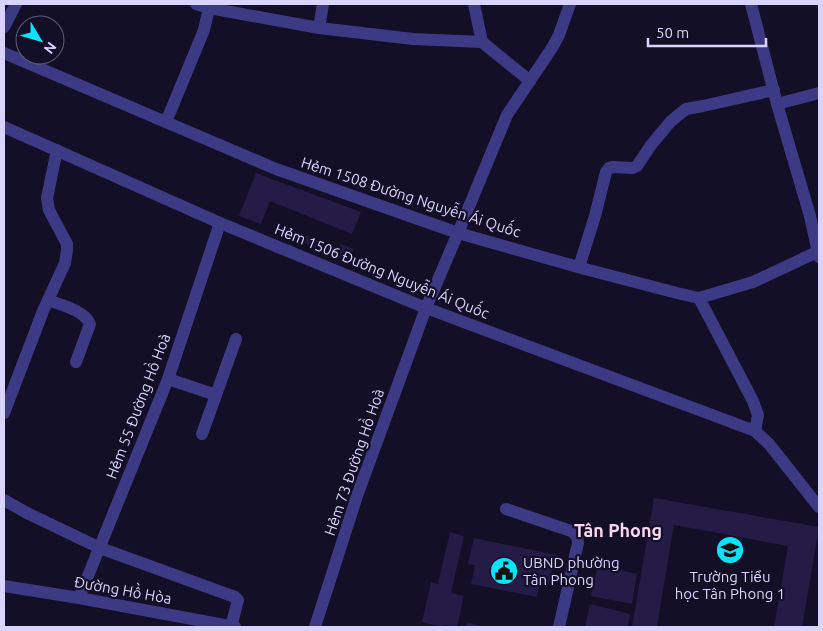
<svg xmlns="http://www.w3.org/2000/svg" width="823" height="631" font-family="Ubuntu,sans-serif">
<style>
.building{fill:#241b47}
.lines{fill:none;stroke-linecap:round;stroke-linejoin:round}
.minor{stroke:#3d3a85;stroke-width:12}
.labels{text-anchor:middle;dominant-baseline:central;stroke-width:4.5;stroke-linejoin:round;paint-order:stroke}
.street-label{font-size:15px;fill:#d9d4ff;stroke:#130f26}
.poi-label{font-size:15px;fill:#d9d4ff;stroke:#130f26;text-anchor:start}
.quarter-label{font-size:18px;font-weight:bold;fill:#ffd6f0;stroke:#130f26}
</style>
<rect width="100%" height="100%" fill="#130f26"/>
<g class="building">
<path d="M 256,173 L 361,212 L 352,234 L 270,201 L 261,224 L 239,216 Z"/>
<path d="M 301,233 L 339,249 L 341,244 L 354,249 L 349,261 L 297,240 Z"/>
<path d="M 654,498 L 819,527 L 802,627 L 774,627 L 788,546 L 674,525 L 657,627 L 632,627 Z"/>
<path d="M 450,532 L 464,536 L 451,593 L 464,596 L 457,627 L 444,625 L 443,627 L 442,627 L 422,622 L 431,582 L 438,584 Z"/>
<path d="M 474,538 L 556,555 L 548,587 L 539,585 L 537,597 L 471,584 L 475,565 L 468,564 Z"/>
<path d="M 598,565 L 637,574 L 632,604 L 591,596 Z"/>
<path d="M 590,604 L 630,614 L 628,627 L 585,627 Z"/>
<path d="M 467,622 L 484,627 L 466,627 Z"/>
</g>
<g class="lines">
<g class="minor">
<path d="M 196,4 L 209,8 L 319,28 L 413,39 L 482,42"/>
<path d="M 474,4 L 482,42 L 530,81"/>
<path d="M 751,4 L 777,104 L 810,216 L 819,257"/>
<path d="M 4,27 L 16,4"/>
<path d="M 319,28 L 323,4"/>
<path d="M 4,53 L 276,169 L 458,233 L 585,269 L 677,293 L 699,298 L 753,282 L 817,252"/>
<path d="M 777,104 L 819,93"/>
<path d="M 166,122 L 204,30 L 209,8 L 209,4"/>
<path d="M 4,127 L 220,223 L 426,308 L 755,431"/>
<path d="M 579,267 L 595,216 L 606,172 L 609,168 L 612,167 L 633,168 L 637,166 L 651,145 L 671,121 L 686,109 L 703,106 L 774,90"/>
<path d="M 699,298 L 753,401 L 758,415 L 755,431 L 769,444 L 819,507"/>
<path d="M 48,300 C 61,305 84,310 90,324 L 76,362"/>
<path d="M 168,379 L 216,395 L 202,434"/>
<path d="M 216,395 L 236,339"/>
<path d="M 4,413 L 43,311 L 65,263 L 67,250 L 67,244 L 49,210 L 47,198 L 57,150"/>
<path d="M 4,500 L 27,513 L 100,548 L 235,597 L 238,600 L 231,627"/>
<path d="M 506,509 L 571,531 L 577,536 L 578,543 L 559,627"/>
<path d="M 4,586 L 79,598 L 235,627"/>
<path d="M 79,598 L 168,379 L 220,223"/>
<path d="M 315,627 L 357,496 L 426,308 L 458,233 L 507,115 L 552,48 L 559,35 L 570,4"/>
</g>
</g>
<defs>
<symbol id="school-disc" viewBox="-11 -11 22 22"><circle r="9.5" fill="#00e5ff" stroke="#130f26"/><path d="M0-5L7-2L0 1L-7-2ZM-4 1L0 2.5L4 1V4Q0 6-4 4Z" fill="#111"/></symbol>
<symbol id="civic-disc" viewBox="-11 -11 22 22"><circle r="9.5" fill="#00e5ff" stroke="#130f26"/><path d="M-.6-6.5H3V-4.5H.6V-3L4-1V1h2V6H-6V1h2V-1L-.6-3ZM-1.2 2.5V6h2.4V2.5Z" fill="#111"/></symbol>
</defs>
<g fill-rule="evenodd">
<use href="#school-disc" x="714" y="534" width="32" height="32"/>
<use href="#civic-disc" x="488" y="555" width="32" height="32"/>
</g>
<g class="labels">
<g class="street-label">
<text transform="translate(411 197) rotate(18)">Hẻm 1508 Đường Nguyễn Ái Quốc</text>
<text transform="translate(382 271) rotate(22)">Hẻm 1506 Đường Nguyễn Ái Quốc</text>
<text transform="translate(138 406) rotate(-69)">Hẻm 55 Đường Hồ Hoà</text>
<text transform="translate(354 462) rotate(-71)">Hẻm 73 Đường Hồ Hoà</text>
<text transform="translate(123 590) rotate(10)">Đường Hồ Hòa</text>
</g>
<g class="poi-label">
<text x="523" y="562">UBND phường<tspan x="523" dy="17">Tân Phong</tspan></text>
<text x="730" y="576" text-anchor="middle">Trường Tiểu<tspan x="730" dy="17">học Tân Phong 1</tspan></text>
</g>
<g class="quarter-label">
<text x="618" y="530">Tân Phong</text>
</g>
</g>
<rect width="823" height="631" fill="none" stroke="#d9d4ff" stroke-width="10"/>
<g transform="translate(40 40) rotate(128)"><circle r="24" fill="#130f26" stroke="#625e7d"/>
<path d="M0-4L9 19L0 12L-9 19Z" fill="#00e5ff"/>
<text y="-8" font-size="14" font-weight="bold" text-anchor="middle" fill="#d9d4ff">N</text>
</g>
<path d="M648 38v8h118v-8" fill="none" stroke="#d9d4ff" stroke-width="2.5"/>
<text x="656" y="38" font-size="15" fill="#d9d4ff" stroke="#130f26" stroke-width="4" paint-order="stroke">50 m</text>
</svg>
